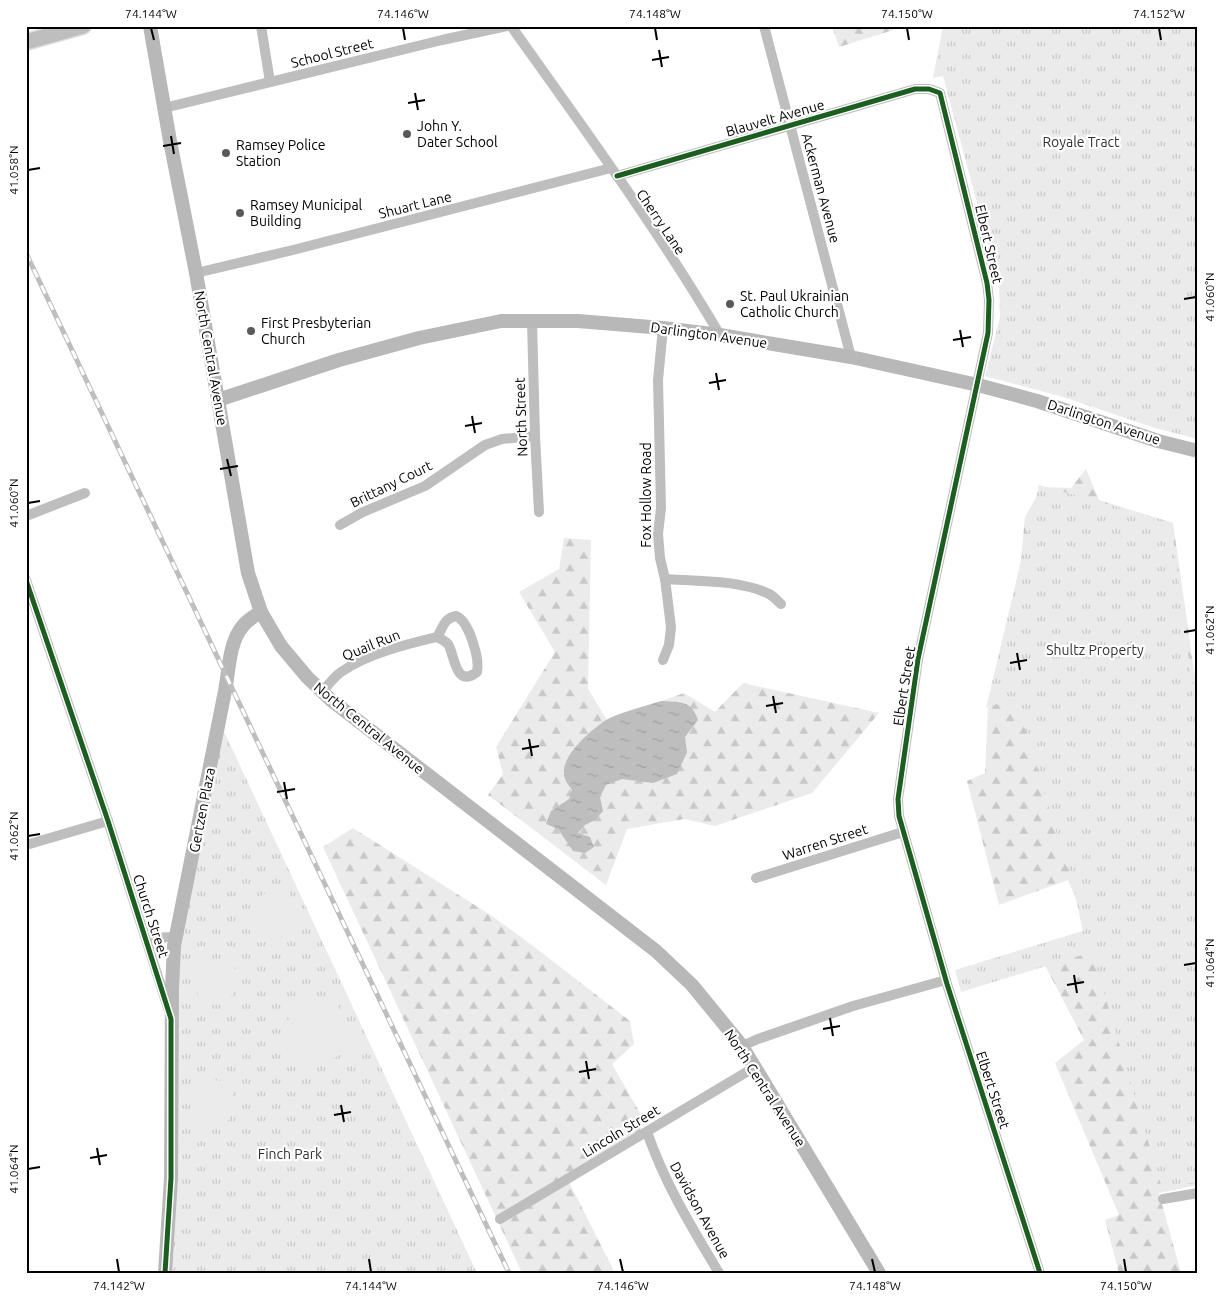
<svg xmlns="http://www.w3.org/2000/svg" width="1224" height="1299" font-family="Ubuntu,sans-serif">
<style>
.forest{fill:url(#forest-firs)}
.park{fill:url(#park-tufts)}
.pitch{fill:#ebebeb}
.water{fill:url(#water-ripples)}
.lines{fill:none;stroke-linecap:round;stroke-linejoin:round}
.primary-casing{stroke:#dbdbdb;stroke-width:18}
.street{stroke:#bebebe;stroke-width:10}
.secondary{stroke:#b8b8b8;stroke-width:14}
.primary{stroke:#bebebe;stroke-width:15}
.rail-casing{stroke:#bebebe;stroke-width:5}
.rail{stroke:#fff;stroke-width:3;stroke-dasharray:9;stroke-linecap:butt}
.cycleway-casing{stroke:#fff;stroke-width:8}
.cycleway{stroke:#1b5e20;stroke-width:5}
.ticks{fill:none;stroke:#000;stroke-width:2}
.poi-dot{fill:#595959;stroke:#fff;stroke-width:2}
.labels{text-anchor:middle;dominant-baseline:central;stroke-width:4.5;stroke-linejoin:round;paint-order:stroke}
.street-label{font-size:14px;fill:#000;stroke:#fff}
.poi-label{font-size:14px;fill:#000;stroke:#fff;text-anchor:start}
.park-label{font-size:14px;fill:#323232;stroke:#fff}
.neatline{fill:none;stroke:#000;stroke-width:2}
.ticks-label{font-size:12px;text-anchor:middle;fill:#000}
</style>
<defs>
<pattern id="forest-firs" width="22" height="20" patternUnits="userSpaceOnUse" patternTransform="scale(1.25)"><rect width="22" height="20" fill="#ebebeb"/><path d="M5 1l3.5 6h-7zM16 11l3.5 6h-7z" fill="#c8c8c8"/></pattern>
<pattern id="park-tufts" width="24" height="20" patternUnits="userSpaceOnUse" patternTransform="scale(1.25)"><rect width="24" height="20" fill="#ebebeb"/><path d="M3 7l-1-3M5 7V3M7 7l1-3M15 17l-1-3M17 17v-4M19 17l1-3" fill="none" stroke="#c8c8c8"/></pattern>
<pattern id="water-ripples" width="26" height="14" patternUnits="userSpaceOnUse" patternTransform="scale(1.25)"><rect width="26" height="14" fill="#bebebe"/><path d="M2 4q2-2 4 0t4 0M15 11q2-2 4 0t4 0" fill="none" stroke="#a2a2a2"/></pattern>
</defs>
<rect width="100%" height="100%" fill="#fff"/>
<g class="forest">
<path d="M 832,26 L 906,26 L 839,47 Z"/>
<path d="M 1086,469 L 1099,500 L 1173,523 L 1195,677 L 1198,679 L 1198,1185 L 1159,1193 L 1181,1273 L 1119,1273 L 1105,1220 L 1119,1215 L 1055,1063 L 1084,1040 L 1040,956 L 1085,943 L 1077,902 L 1068,880 L 999,905 L 967,781 L 985,773 L 988,708 L 1008,698 L 1025,517 L 1042,487 L 1071,488 Z"/>
<path d="M 564,538 L 591,540 L 588,689 L 607,720 L 684,693 L 715,712 L 743,683 L 879,713 L 812,793 L 715,826 L 684,819 L 627,829 L 606,885 L 488,795 L 503,774 L 496,747 L 555,652 L 519,592 L 559,569 Z"/>
<path d="M 353,828 L 492,916 L 528,942 L 630,1021 L 634,1044 L 612,1064 L 644,1120 L 635,1142 L 569,1182 L 615,1273 L 522,1273 L 323,847 Z"/>
</g>
<g class="park">
<path d="M 943,26 L 1198,26 L 1198,439 L 1155,428 L 1063,397 L 985,376 L 1000,317 L 999,285 L 943,76 L 933,78 Z"/>
<path d="M 1039,485 L 1171,522 L 1198,729 L 1198,1182 L 1162,1188 L 1092,952 L 961,992 L 955,970 L 1086,930 L 1016,699 L 986,708 Z"/>
<path d="M 215,712 L 477,1273 L 169,1273 L 175,934 Z"/>
</g>
<g class="pitch">
<path d="M 288,890 L 302,921 L 304,928 L 301,932 L 291,936 L 288,932 L 262,943 C 257,939 252,935 249,929 C 242,914 254,896 269,892 C 275,891 282,892 288,890 Z"/>
<path d="M 193,962 C 204,962 219,959 229,964 C 245,971 236,998 223,1003 C 215,1006 207,1005 199,1003 Z"/>
<path d="M 317,996 L 334,997 L 349,1033 L 352,1034 L 360,1044 L 356,1053 L 345,1056 L 343,1054 C 332,1058 318,1067 306,1066 C 281,1064 282,1028 292,1012 C 298,1003 307,999 317,996 Z"/>
<path d="M 192,1079 L 227,1081 L 232,1085 C 234,1097 236,1120 221,1126 C 215,1128 197,1128 189,1128 Z"/>
</g>
<path class="water" d="M 661,701 C 679,702 692,700 698,720 L 685,737 L 687,752 L 677,774 L 653,783 L 622,779 L 606,785 L 600,797 L 603,811 L 595,820 L 585,825 L 578,833 L 590,837 L 594,847 L 585,853 L 573,851 L 558,829 L 546,824 L 551,811 L 569,799 L 572,790 C 568,784 564,780 564,773 C 562,755 592,729 606,720 C 618,713 646,706 661,701 Z"/>
<g class="lines">
<defs>
<path id="primary" d="M 26,42 L 83,26"/>
</defs>
<use href="#primary" class="primary-casing"/>
<g class="street">
<path d="M 261,26 L 270,82"/>
<path d="M 511,26 C 583,127 657,228 720,335"/>
<path d="M 764,26 L 851,357"/>
<path d="M 164,108 L 442,40 L 507,26"/>
<path d="M 617,176 L 915,89 L 929,89 L 940,93 L 987,283 L 989,300 L 988,333 L 918,659 L 898,799 L 899,816 L 947,984 L 1040,1273"/>
<path d="M 196,273 L 293,250 L 611,168"/>
<path d="M 532,321 L 535,436 L 539,512"/>
<path d="M 26,516 L 85,493"/>
<path d="M 340,525 L 363,512 L 425,486 L 485,445 L 502,439 L 535,436"/>
<path d="M 665,579 C 697,581 741,580 769,594 C 774,596 777,601 781,604"/>
<path d="M 26,580 L 108,821 L 169,1011"/>
<path d="M 456,616 C 469,621 480,659 477,672 C 455,689 455,655 448,644 C 445,641 441,639 437,637 C 443,628 444,618 456,616 Z"/>
<path d="M 663,660 L 669,645 L 671,627 L 665,579 L 660,558 L 658,534 L 661,508 L 658,380 L 663,328"/>
<path d="M 322,692 C 328,685 334,677 341,672 C 367,654 407,644 437,637"/>
<path d="M 26,845 L 108,821"/>
<path d="M 756,878 L 903,832"/>
<path d="M 146,938 L 175,937"/>
<path d="M 742,1046 L 758,1039 L 853,1006 L 946,980"/>
<path d="M 647,1132 C 665,1184 691,1226 719,1273"/>
<path d="M 1163,1199 L 1198,1193"/>
<path d="M 500,1219 L 755,1067"/>
</g>
<g class="secondary">
<path d="M 150,26 L 170,141 L 196,273 L 248,573 L 261,612 L 281,646 L 307,677 L 331,700 L 656,951 L 692,985 L 742,1046 L 879,1273"/>
<path d="M 218,400 L 339,360 L 419,338 L 501,321 L 578,321 L 663,328 L 720,335 L 851,357 L 978,385 L 1037,401 L 1158,441 L 1198,451"/>
<path d="M 165,1273 L 171,1178 L 172,988 L 174,946 L 225,691 C 229,671 229,643 242,627 C 247,620 254,616 261,612"/>
</g>
<use href="#primary" class="primary"/>
<defs>
<path id="rail" d="M 26,253 L 509,1273"/>
</defs>
<use href="#rail" class="rail-casing"/>
<use href="#rail" class="rail"/>
<defs>
<g id="cycleway">
<path d="M 617,176 L 915,89 L 929,89 L 940,93 L 987,283 L 989,300 L 988,333 L 918,659 L 898,799 L 899,816 L 947,984 L 1040,1273"/>
<path d="M 26,580 L 108,821 L 171,1019 L 171,1178 L 165,1273"/>
</g>
</defs>
<use href="#cycleway" class="cycleway-casing"/>
<use href="#cycleway" class="cycleway"/>
</g>
<path class="ticks" d="M 151,28 L 154,40M 403,28 L 405,40M 655,28 L 657,40M 907,28 L 909,40M 1159,28 L 1161,40M 659,50 L 662,67M 652,60 L 669,57M 415,93 L 418,110M 408,103 L 425,100M 171,136 L 174,154M 163,146 L 181,143M 28,170 L 40,168M 1184,299 L 1196,297M 960,330 L 963,347M 953,340 L 971,337M 716,373 L 719,390M 709,383 L 726,380M 472,416 L 475,433M 465,426 L 482,423M 227,459 L 231,476M 220,469 L 238,466M 28,503 L 40,501M 1184,632 L 1196,630M 1017,653 L 1020,670M 1010,663 L 1027,660M 773,696 L 776,713M 766,706 L 783,703M 529,739 L 532,756M 522,749 L 539,746M 284,782 L 287,799M 277,792 L 295,789M 28,836 L 40,834M 1184,965 L 1196,963M 1074,975 L 1077,993M 1067,985 L 1084,982M 830,1018 L 833,1036M 823,1029 L 840,1026M 586,1061 L 589,1079M 579,1072 L 596,1069M 341,1105 L 344,1122M 334,1115 L 351,1112M 97,1148 L 100,1165M 90,1158 L 107,1155M 28,1169 L 40,1167M 117,1259 L 119,1272M 369,1259 L 371,1272M 620,1259 L 623,1272M 872,1259 L 875,1272M 1124,1259 L 1126,1272"/>
<g class="poi-dot">
<circle cx="407" cy="134" r="5"/>
<circle cx="226" cy="153" r="5"/>
<circle cx="240" cy="213" r="5"/>
<circle cx="730" cy="304" r="5"/>
<circle cx="251" cy="331" r="5"/>
</g>
<g class="labels">
<g class="street-label">
<text transform="translate(332 53) rotate(-14)">School Street</text>
<text transform="translate(775 118) rotate(-16)">Blauvelt Avenue</text>
<text transform="translate(821 188) rotate(75)">Ackerman Avenue</text>
<text transform="translate(415 205) rotate(-14)">Shuart Lane</text>
<text transform="translate(661 222) rotate(56)">Cherry Lane</text>
<text transform="translate(989 244) rotate(77)">Elbert Street</text>
<text transform="translate(709 335) rotate(8)">Darlington Avenue</text>
<text transform="translate(211 358) rotate(80)">North Central Avenue</text>
<text transform="translate(521 417) rotate(-92)">North Street</text>
<text transform="translate(1104 422) rotate(18)">Darlington Avenue</text>
<text transform="translate(391 484) rotate(-26)">Brittany Court</text>
<text transform="translate(646 495) rotate(-90)">Fox Hollow Road</text>
<text transform="translate(371 645) rotate(-22)">Quail Run</text>
<text transform="translate(904 686) rotate(-81)">Elbert Street</text>
<text transform="translate(369 728) rotate(39)">North Central Avenue</text>
<text transform="translate(202 810) rotate(-79)">Gertzen Plaza</text>
<text transform="translate(825 842) rotate(-18)">Warren Street</text>
<text transform="translate(151 916) rotate(72)">Church Street</text>
<text transform="translate(765 1088) rotate(57)">North Central Avenue</text>
<text transform="translate(993 1090) rotate(72)">Elbert Street</text>
<text transform="translate(621 1131) rotate(-31)">Lincoln Street</text>
<text transform="translate(700 1210) rotate(61)">Davidson Avenue</text>
</g>
<g class="poi-label">
<text x="417" y="126">John Y.<tspan x="417" dy="16">Dater School</tspan></text>
<text x="236" y="145">Ramsey Police<tspan x="236" dy="16">Station</tspan></text>
<text x="250" y="205">Ramsey Municipal<tspan x="250" dy="16">Building</tspan></text>
<text x="740" y="296">St. Paul Ukrainian<tspan x="740" dy="16">Catholic Church</tspan></text>
<text x="261" y="323">First Presbyterian<tspan x="261" dy="16">Church</tspan></text>
</g>
<g class="park-label">
<text x="1081" y="142">Royale Tract</text>
<text x="1095" y="650">Shultz Property</text>
<text x="290" y="1154">Finch Park</text>
</g>
</g>
<rect width="1224" height="1299" fill="none" stroke="#ffffff" stroke-width="55"/>
<rect x="28" y="28" width="1168" height="1244" class="neatline"/>
<g class="ticks-label">
<text x="151" y="18">74.144°W</text>
<text x="403" y="18">74.146°W</text>
<text x="655" y="18">74.148°W</text>
<text x="907" y="18">74.150°W</text>
<text x="1159" y="18">74.152°W</text>
<text transform="translate(14 170) rotate(-90)" y="4">41.058°N</text>
<text transform="translate(1210 297) rotate(-90)" y="4">41.060°N</text>
<text transform="translate(14 503) rotate(-90)" y="4">41.060°N</text>
<text transform="translate(1210 630) rotate(-90)" y="4">41.062°N</text>
<text transform="translate(14 836) rotate(-90)" y="4">41.062°N</text>
<text transform="translate(1210 963) rotate(-90)" y="4">41.064°N</text>
<text transform="translate(14 1169) rotate(-90)" y="4">41.064°N</text>
<text x="119" y="1290">74.142°W</text>
<text x="371" y="1290">74.144°W</text>
<text x="623" y="1290">74.146°W</text>
<text x="875" y="1290">74.148°W</text>
<text x="1126" y="1290">74.150°W</text>
</g>
</svg>
